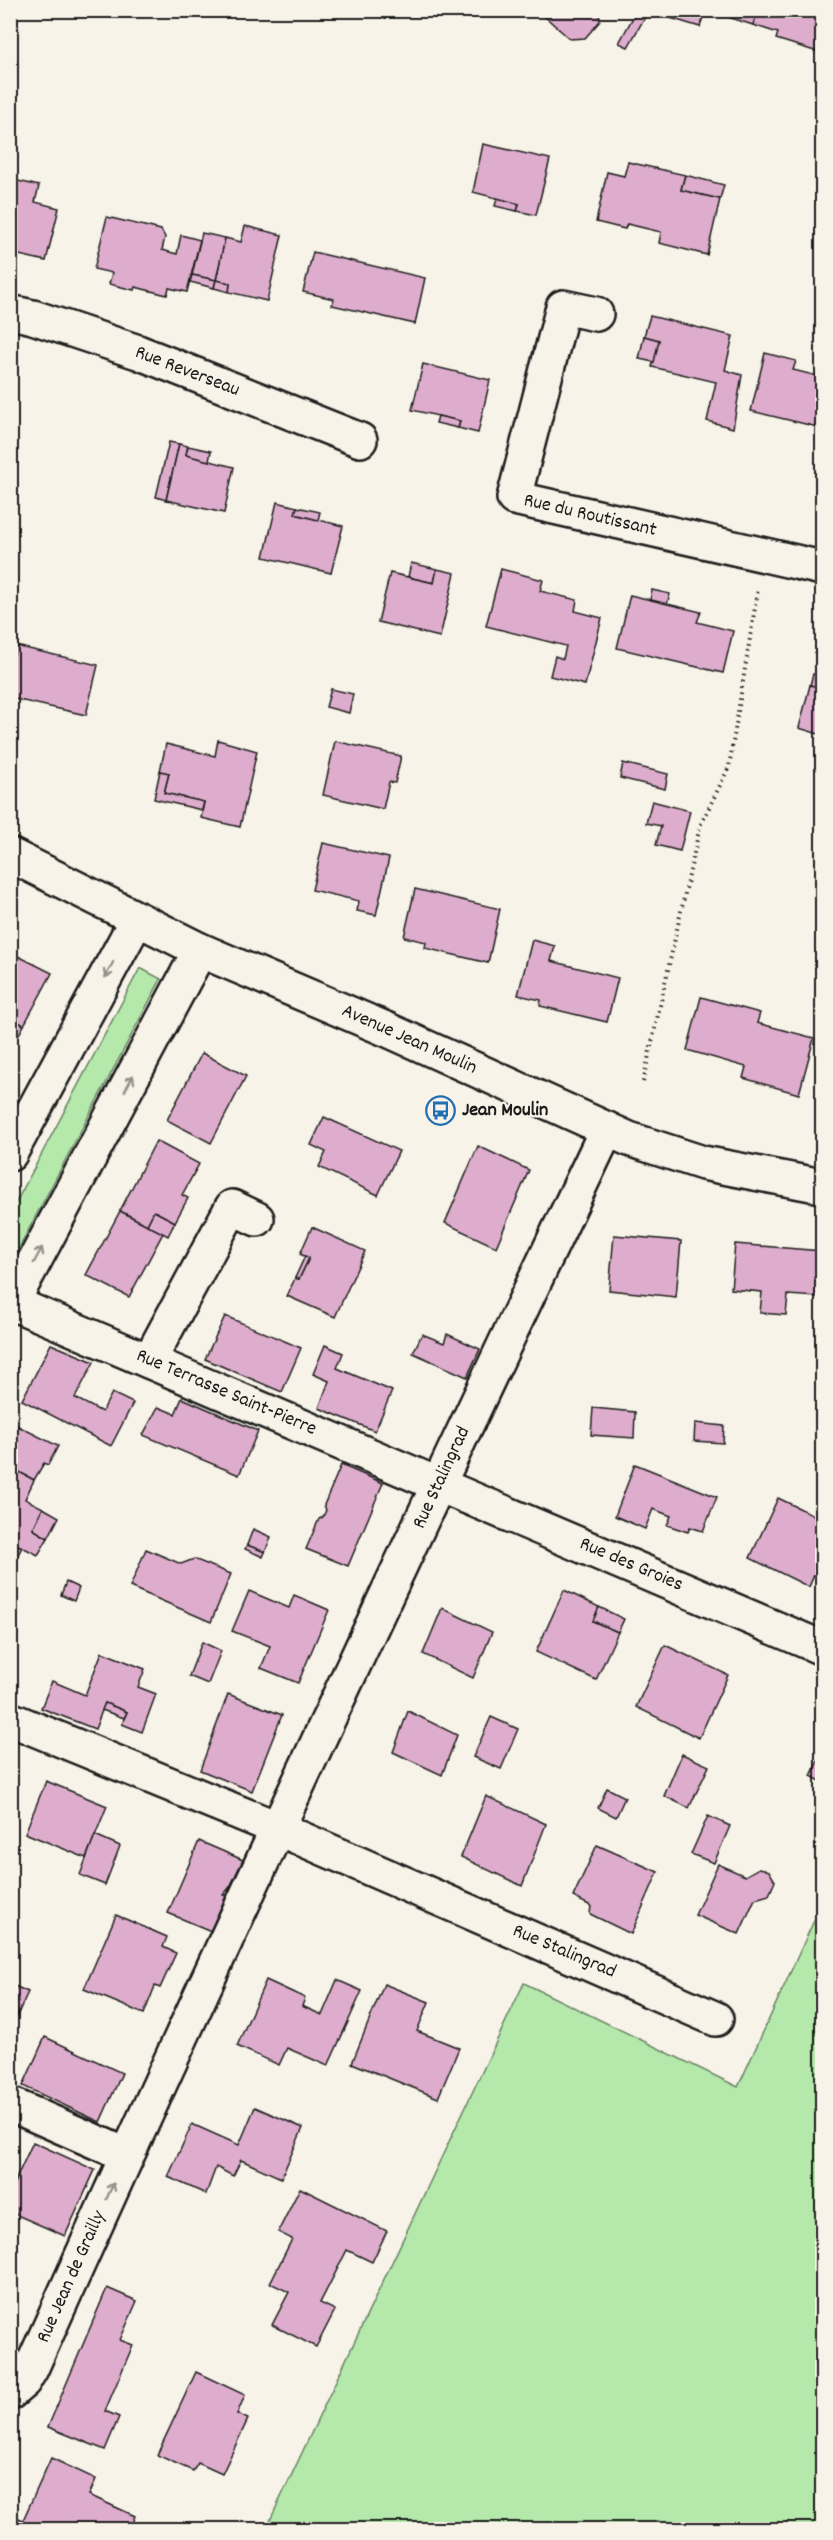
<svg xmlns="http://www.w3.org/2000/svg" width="833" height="2540" font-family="Dekko,sans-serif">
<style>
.green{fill:#b4e9ab;stroke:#688264;stroke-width:1.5}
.building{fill:#deadcd;stroke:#1c1c1c;stroke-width:1.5}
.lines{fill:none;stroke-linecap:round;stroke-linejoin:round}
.street-casing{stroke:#1c1c1c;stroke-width:38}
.secondary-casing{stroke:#1c1c1c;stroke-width:38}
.path{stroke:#1c1c1c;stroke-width:4;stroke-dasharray:1.5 4.5;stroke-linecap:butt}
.street{stroke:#f7f3e8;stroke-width:33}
.secondary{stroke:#f7f3e8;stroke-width:33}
.oneway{stroke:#94928c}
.labels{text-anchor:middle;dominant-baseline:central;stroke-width:4.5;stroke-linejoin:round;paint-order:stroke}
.street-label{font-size:20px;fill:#1c1c1c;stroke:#f7f3e8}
.poi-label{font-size:20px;font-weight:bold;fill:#1c1c1c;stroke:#f7f3e8;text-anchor:start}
</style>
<rect width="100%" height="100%" fill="#f7f3e8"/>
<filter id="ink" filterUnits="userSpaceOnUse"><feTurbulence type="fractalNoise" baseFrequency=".0167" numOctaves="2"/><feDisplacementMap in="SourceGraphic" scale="12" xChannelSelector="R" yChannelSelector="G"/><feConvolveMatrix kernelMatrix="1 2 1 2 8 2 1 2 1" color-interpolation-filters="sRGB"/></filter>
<g filter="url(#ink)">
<g class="green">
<path d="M 140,968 L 161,979 L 11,1263 L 11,1212 Z"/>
<path d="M 822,1903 L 822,2529 L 266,2529 L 524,1983 L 738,2087 Z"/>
</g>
<g class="building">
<path d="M 542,10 L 599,10 L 600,21 L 585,38 L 570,39 L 542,14 Z"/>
<path d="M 637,10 L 649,10 L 628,47 L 619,43 Z"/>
<path d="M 672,10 L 705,10 L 700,27 L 670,18 Z"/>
<path d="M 706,10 L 758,10 L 753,25 Z"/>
<path d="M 758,10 L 822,10 L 822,38 L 818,52 L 776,39 L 778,33 L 753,25 Z"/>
<path d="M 483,144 L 550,159 L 536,215 L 517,211 L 519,204 L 473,192 Z"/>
<path d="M 628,162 L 685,175 L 681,190 L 720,199 L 707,255 L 659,243 L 661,232 L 627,224 L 625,229 L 596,222 L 607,172 L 624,176 Z"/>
<path d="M 685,175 L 724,185 L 720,199 L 681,190 Z"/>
<path d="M 10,179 L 39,186 L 35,202 L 59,208 L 46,261 L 10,253 Z"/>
<path d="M 497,198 L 519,204 L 517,211 L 495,206 Z"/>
<path d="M 107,217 L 161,230 L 165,237 L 162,250 L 177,254 L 181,235 L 200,240 L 187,292 L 169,288 L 167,295 L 135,287 L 134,290 L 109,284 L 112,273 L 94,269 Z"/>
<path d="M 245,226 L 282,235 L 267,301 L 229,292 L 230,283 L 216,280 L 225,238 L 241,242 Z"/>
<path d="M 202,233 L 225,238 L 216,280 L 192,275 Z"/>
<path d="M 313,252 L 425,278 L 415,324 L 332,305 L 334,299 L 303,292 Z"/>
<path d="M 192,275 L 216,280 L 214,288 L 190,282 Z"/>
<path d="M 216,280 L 230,283 L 229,292 L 214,288 Z"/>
<path d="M 650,316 L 733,336 L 725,370 L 742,375 L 733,428 L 707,421 L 716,382 L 652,367 L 659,340 L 644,336 Z"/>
<path d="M 644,336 L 659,340 L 654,362 L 639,359 Z"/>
<path d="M 765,353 L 796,361 L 793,370 L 822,377 L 822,428 L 751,411 Z"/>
<path d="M 423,364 L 490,380 L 478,433 L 458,428 L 460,421 L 412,410 Z"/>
<path d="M 438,416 L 460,421 L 458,428 L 436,423 Z"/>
<path d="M 169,442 L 179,444 L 166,500 L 156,497 Z"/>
<path d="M 179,444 L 188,446 L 186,455 L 234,467 L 224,513 L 166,500 Z"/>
<path d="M 188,446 L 211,451 L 209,461 L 186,455 Z"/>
<path d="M 277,502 L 297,507 L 295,514 L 343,526 L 331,573 L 264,557 Z"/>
<path d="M 297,507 L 320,512 L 318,520 L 295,514 Z"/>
<path d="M 411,563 L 437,569 L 434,583 L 408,577 Z"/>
<path d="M 437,569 L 455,573 L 440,637 L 378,622 L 390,573 L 434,583 Z"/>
<path d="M 501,569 L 543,580 L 540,591 L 577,600 L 575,611 L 602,618 L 585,685 L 550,676 L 555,656 L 563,659 L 566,646 L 486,626 Z"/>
<path d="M 652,590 L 670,594 L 667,604 L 650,600 Z"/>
<path d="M 630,595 L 701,612 L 697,622 L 733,631 L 723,673 L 617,648 Z"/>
<path d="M 16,646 L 98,665 L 86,715 L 10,698 L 10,671 Z"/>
<path d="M 813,674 L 822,676 L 822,688 L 810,685 Z"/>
<path d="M 810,685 L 822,688 L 822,735 L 799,728 Z"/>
<path d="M 331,689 L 353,694 L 349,713 L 326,707 Z"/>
<path d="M 218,740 L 257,751 L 240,827 L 201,818 L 204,802 L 164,793 L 169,773 L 160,771 L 166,744 L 215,756 Z"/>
<path d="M 335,741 L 401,756 L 395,783 L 389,782 L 383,809 L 323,795 Z"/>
<path d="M 623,763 L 668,774 L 665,789 L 620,778 Z"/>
<path d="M 160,771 L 169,773 L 164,793 L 204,802 L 202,810 L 154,799 Z"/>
<path d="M 652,801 L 690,811 L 680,851 L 656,845 L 661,826 L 646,823 Z"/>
<path d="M 323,843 L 389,858 L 376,915 L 357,911 L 359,901 L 312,890 Z"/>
<path d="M 415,889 L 500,909 L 488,963 L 425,948 L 426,942 L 404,937 Z"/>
<path d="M 532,940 L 555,946 L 551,961 L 618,978 L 607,1022 L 540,1006 L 541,1000 L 518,995 Z"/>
<path d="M 10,952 L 52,973 L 24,1025 L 10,1018 Z"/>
<path d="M 701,997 L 760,1013 L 757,1023 L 814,1038 L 799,1094 L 743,1078 L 746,1067 L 687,1050 Z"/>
<path d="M 10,1018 L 24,1025 L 10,1051 Z"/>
<path d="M 202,1053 L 246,1076 L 211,1143 L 167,1120 Z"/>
<path d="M 324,1117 L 399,1151 L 378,1195 L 319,1167 L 326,1152 L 311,1145 Z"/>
<path d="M 156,1141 L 199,1164 L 182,1195 L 188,1198 L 175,1222 L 154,1211 L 147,1225 L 120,1211 Z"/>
<path d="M 478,1146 L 529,1170 L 496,1247 L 445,1223 Z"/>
<path d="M 120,1211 L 163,1233 L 129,1297 L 86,1275 Z"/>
<path d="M 154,1211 L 175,1222 L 168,1236 L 147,1225 Z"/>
<path d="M 312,1227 L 365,1251 L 335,1317 L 287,1296 L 295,1278 L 299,1279 L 309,1258 L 300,1254 Z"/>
<path d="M 614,1235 L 681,1241 L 676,1297 L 609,1290 Z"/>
<path d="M 735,1244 L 822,1251 L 817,1297 L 788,1295 L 786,1315 L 760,1313 L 762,1292 L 731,1289 Z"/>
<path d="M 305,1256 L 309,1258 L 299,1279 L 295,1278 Z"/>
<path d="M 225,1316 L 301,1348 L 282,1392 L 205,1359 Z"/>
<path d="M 422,1334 L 444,1343 L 447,1334 L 480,1349 L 467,1377 L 413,1353 Z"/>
<path d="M 51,1344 L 94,1362 L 75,1398 L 102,1412 L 112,1393 L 133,1403 L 111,1446 L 22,1400 Z"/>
<path d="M 325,1345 L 343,1353 L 337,1368 L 392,1391 L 375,1431 L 319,1408 L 329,1381 L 313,1374 Z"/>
<path d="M 182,1398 L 258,1431 L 239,1475 L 143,1435 L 158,1407 L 175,1414 Z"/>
<path d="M 593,1408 L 635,1412 L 634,1438 L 591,1435 Z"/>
<path d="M 10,1422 L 58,1446 L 48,1465 L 44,1463 L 34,1480 L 10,1467 Z"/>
<path d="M 695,1423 L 724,1426 L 723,1443 L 694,1441 Z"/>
<path d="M 635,1464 L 717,1497 L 703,1531 L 690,1527 L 688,1532 L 667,1525 L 671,1516 L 653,1509 L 645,1529 L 615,1516 Z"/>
<path d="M 341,1465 L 383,1483 L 348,1566 L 306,1549 L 319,1519 L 323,1517 L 326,1510 L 324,1505 Z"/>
<path d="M 10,1467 L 34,1480 L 25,1499 L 43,1508 L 33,1529 L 48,1538 L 38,1555 L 10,1541 Z"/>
<path d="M 778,1498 L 822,1519 L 822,1556 L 809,1587 L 750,1558 Z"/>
<path d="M 43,1508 L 59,1517 L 48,1538 L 33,1529 Z"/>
<path d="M 253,1529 L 271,1537 L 265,1552 L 247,1545 Z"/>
<path d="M 10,1541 L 22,1547 L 10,1570 Z"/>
<path d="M 247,1545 L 265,1552 L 263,1557 L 245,1549 Z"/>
<path d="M 146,1549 L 181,1564 L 194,1559 L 231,1574 L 211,1622 L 130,1587 Z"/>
<path d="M 66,1582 L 79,1588 L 74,1601 L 61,1595 Z"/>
<path d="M 564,1590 L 599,1607 L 593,1621 L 618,1632 L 596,1680 L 536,1652 Z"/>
<path d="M 249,1591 L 289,1608 L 294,1595 L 329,1610 L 298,1683 L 261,1668 L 270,1646 L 232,1631 Z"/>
<path d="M 599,1607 L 624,1619 L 618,1632 L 593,1621 Z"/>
<path d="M 442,1608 L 492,1632 L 473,1678 L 423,1654 Z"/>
<path d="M 202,1642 L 221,1651 L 208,1684 L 189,1676 Z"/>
<path d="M 665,1645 L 728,1675 L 699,1738 L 636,1707 Z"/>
<path d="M 102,1652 L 145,1669 L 138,1687 L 156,1694 L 142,1732 L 122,1724 L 127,1712 L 105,1703 L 95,1729 L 41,1708 L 52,1681 L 85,1695 Z"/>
<path d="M 228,1694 L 282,1715 L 252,1791 L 200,1770 Z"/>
<path d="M 105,1703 L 127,1712 L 124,1718 L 102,1710 Z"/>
<path d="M 408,1711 L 457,1735 L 442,1775 L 393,1752 Z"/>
<path d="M 491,1717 L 518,1729 L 501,1769 L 473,1757 Z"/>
<path d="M 822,1752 L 822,1782 L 811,1776 Z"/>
<path d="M 682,1754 L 709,1766 L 689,1808 L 664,1796 Z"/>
<path d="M 46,1781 L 107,1806 L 86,1858 L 25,1833 Z"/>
<path d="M 607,1788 L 625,1797 L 616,1817 L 598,1808 Z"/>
<path d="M 486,1796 L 546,1824 L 522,1886 L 461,1857 Z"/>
<path d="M 708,1816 L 730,1826 L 714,1863 L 691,1854 Z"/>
<path d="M 95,1835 L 120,1846 L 105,1885 L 80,1875 Z"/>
<path d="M 199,1841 L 243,1860 L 230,1887 L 223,1895 L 226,1896 L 211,1931 L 168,1913 Z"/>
<path d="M 597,1845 L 658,1872 L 631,1934 L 590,1914 L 591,1906 L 573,1897 Z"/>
<path d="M 718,1864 L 745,1876 L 759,1868 L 764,1869 L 769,1871 L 775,1881 L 769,1895 L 755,1899 L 739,1934 L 695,1915 Z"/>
<path d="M 116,1915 L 167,1937 L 163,1947 L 176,1953 L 160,1988 L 155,1986 L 144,2014 L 84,1989 Z"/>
<path d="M 266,1980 L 305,1998 L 302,2006 L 322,2015 L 337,1980 L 362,1991 L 328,2066 L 287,2048 L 279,2065 L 237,2046 Z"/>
<path d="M 10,1984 L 28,1992 L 10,2031 Z"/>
<path d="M 384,1984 L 429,2002 L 417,2031 L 459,2048 L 438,2098 L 352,2063 Z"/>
<path d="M 45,2037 L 122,2073 L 100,2122 L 23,2086 Z"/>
<path d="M 255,2107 L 303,2128 L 281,2178 L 241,2160 L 233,2176 L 216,2167 L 206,2194 L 168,2177 L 192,2124 L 239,2145 Z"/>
<path d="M 33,2142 L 95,2170 L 65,2236 L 10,2212 L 10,2192 Z"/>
<path d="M 300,2188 L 387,2231 L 372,2262 L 347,2250 L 320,2303 L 335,2310 L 316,2347 L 272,2325 L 289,2292 L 270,2283 L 292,2239 L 278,2232 Z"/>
<path d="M 107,2288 L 137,2301 L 120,2340 L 133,2345 L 105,2411 L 119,2417 L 105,2450 L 48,2427 Z"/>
<path d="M 196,2372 L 245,2395 L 237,2414 L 248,2419 L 222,2474 L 198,2463 L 193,2471 L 157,2455 Z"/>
<path d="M 51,2458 L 96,2479 L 89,2495 L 135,2516 L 129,2530 L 10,2530 L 10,2514 L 23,2520 Z"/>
</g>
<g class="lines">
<defs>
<g id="street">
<path d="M 10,312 L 33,317 L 138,352 L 360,440"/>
<path d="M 596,314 L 563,307 L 514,498 L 822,568"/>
<path d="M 10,1154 L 137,919"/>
<path d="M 10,1302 L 822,1648"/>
<path d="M 10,1307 L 200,950"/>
<path d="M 149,1361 L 232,1207 L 257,1219"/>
<path d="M 10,1719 L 279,1829 L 716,2019"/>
<path d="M 10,2104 L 126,2155"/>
<path d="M 10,2393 L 24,2381 L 31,2369 C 217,1953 411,1540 607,1129"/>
</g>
<path id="secondary" d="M 10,855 L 200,950 L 388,1030 L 629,1139 L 703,1163 L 822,1186"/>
</defs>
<use href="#street" class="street-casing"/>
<use href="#secondary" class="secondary-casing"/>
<path class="path" d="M 643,1082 L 700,826 L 729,767 L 758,589"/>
<use href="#street" class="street"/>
<use href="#secondary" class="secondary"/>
</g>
<defs><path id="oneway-shaft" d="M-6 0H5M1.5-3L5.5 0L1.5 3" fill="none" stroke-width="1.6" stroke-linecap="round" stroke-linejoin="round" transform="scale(1.5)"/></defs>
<g class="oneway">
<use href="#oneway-shaft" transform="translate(109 970) rotate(118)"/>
<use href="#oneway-shaft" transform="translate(129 1083) rotate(-62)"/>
<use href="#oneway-shaft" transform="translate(38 1255) rotate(-62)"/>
<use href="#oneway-shaft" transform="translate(110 2191) rotate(-66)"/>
</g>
</g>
<defs>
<symbol id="bus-ring" viewBox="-11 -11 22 22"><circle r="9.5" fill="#f7f3e8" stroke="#1f6fb2" stroke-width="1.5"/><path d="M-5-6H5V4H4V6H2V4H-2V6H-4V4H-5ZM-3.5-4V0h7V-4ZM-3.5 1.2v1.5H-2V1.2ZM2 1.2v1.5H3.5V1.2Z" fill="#1f6fb2"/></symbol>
</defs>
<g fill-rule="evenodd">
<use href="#bus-ring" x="424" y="1094" width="33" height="33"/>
</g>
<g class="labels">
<g class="street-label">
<text transform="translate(187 372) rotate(21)">Rue Reverseau</text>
<text transform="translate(590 516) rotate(13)">Rue du Routissant</text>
<text transform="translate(409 1040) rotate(24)">Avenue Jean Moulin</text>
<text transform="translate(226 1393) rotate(23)">Rue Terrasse Saint-Pierre</text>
<text transform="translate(442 1478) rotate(-65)">Rue Stalingrad</text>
<text transform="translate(631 1565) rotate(23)">Rue des Groies</text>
<text transform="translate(564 1952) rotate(23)">Rue Stalingrad</text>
<text transform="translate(72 2277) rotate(-66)">Rue Jean de Grailly</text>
</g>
<g class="poi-label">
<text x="462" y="1111">Jean Moulin</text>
</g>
</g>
<rect width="833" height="2540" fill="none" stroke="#f7f3e8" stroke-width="36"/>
<rect x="18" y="18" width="797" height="2504" fill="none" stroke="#1c1c1c" stroke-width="2" filter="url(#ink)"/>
</svg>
